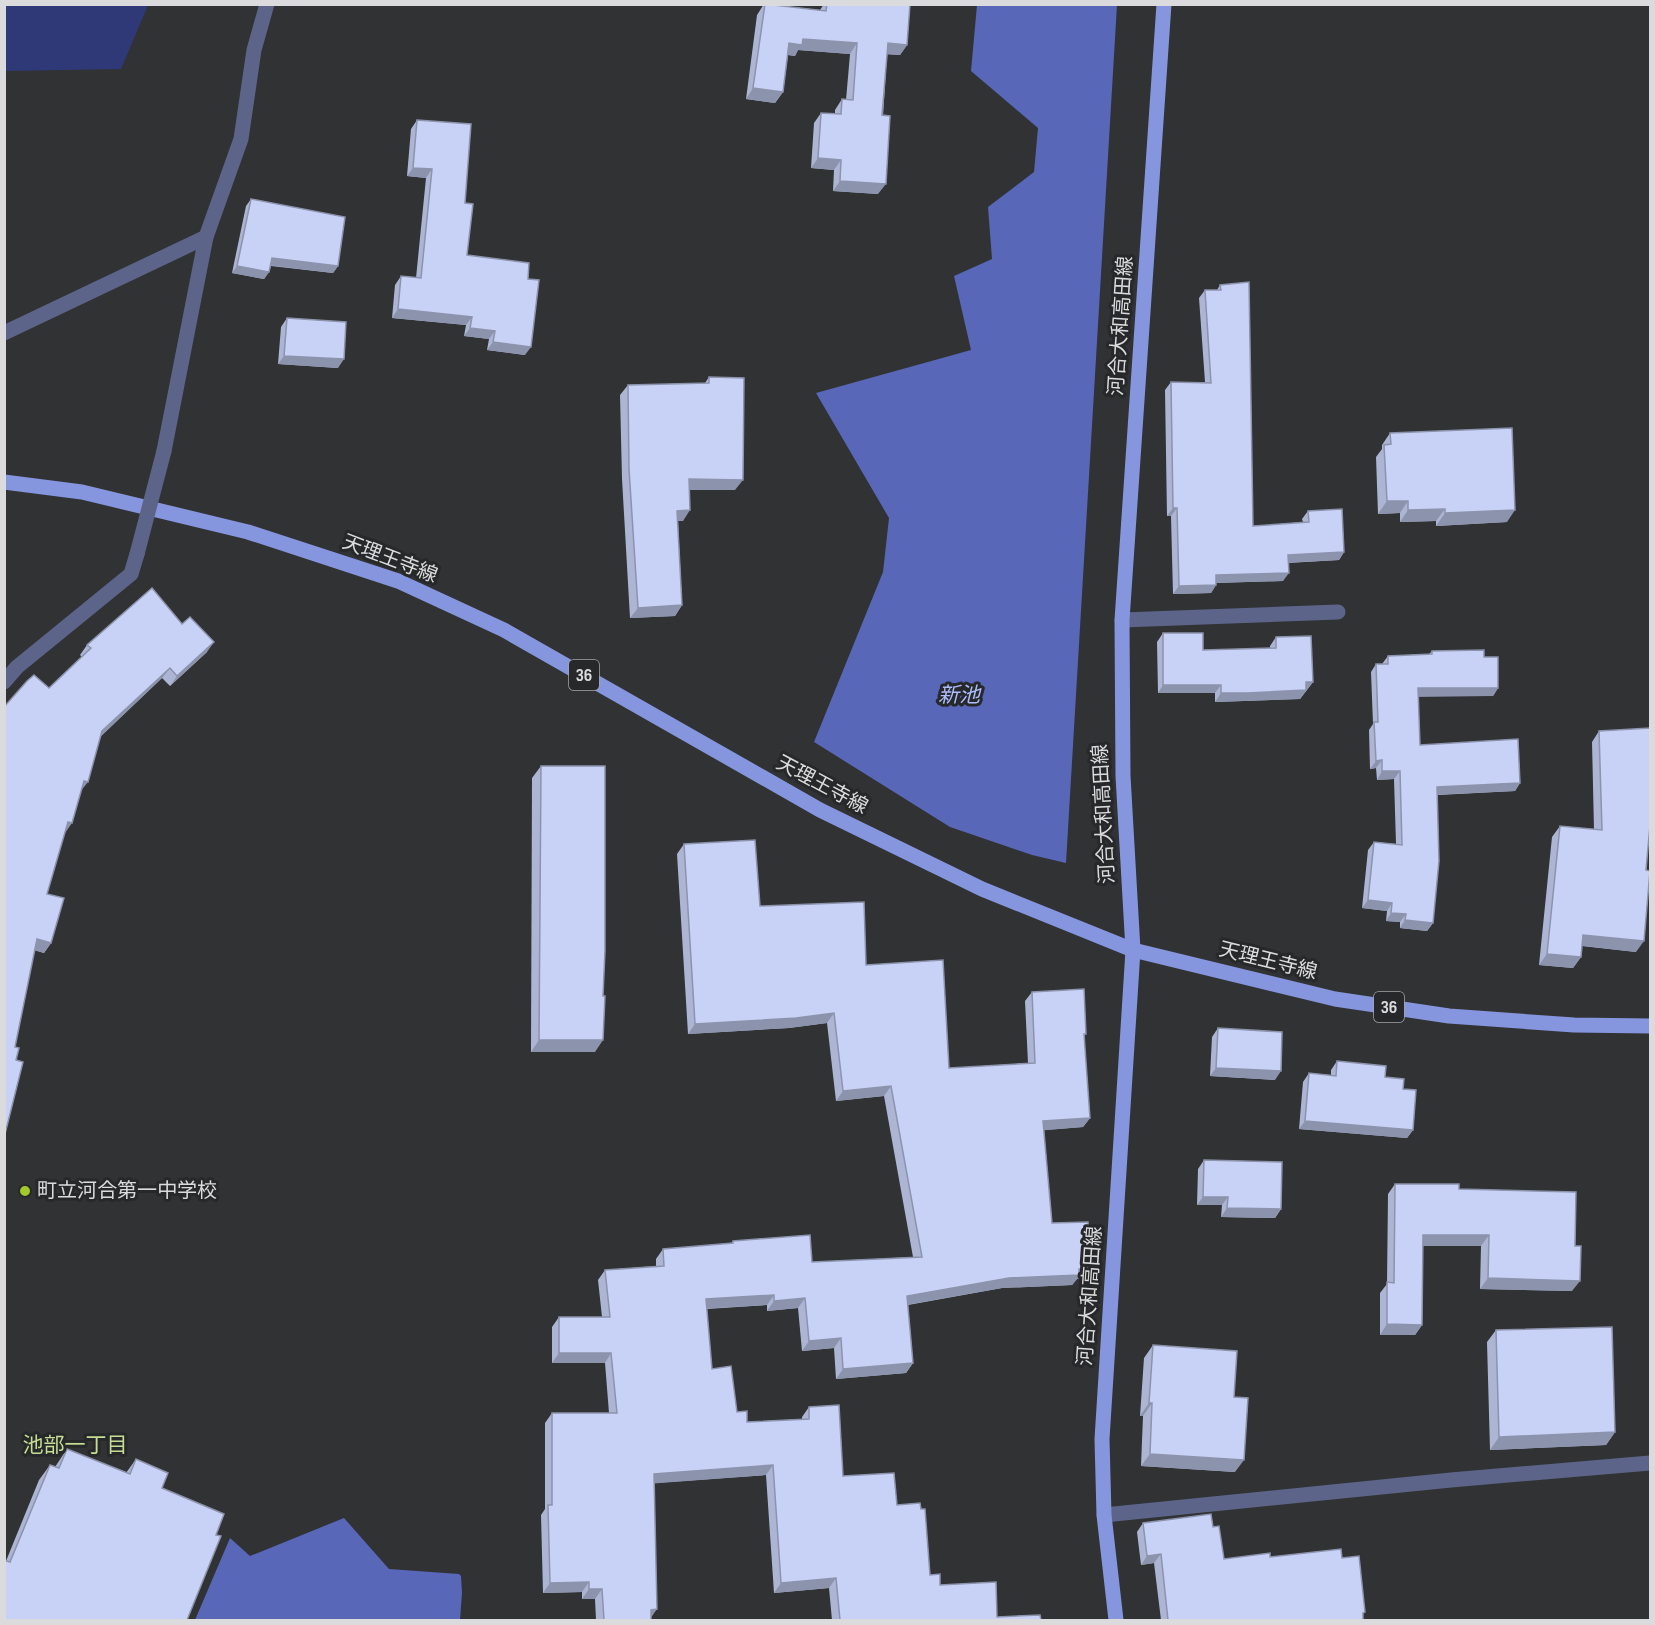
<svg xmlns="http://www.w3.org/2000/svg" width="1655" height="1625" font-family="'Sofia Sans Condensed','Noto Sans JP',sans-serif">
<style>
.green{fill:#303978}
.water{fill:#5867b8}
.lines{fill:none;stroke-linecap:round;stroke-linejoin:round}
.minor{stroke:#5c6589;stroke-width:15}
.major{stroke:#8696de;stroke-width:15}
.minor-bridge{stroke:#5c6589;stroke-width:15}
.wall{fill:#acb5d4}
.shaded-wall{fill:#8c93ac}
.building{fill:#c8d2f6;stroke:#8c93ac;stroke-width:1.5}
.poi-dot{fill:#a1c92a;stroke:#27282a;stroke-width:2}
.labels{text-anchor:middle;dominant-baseline:central;stroke-width:6;stroke-linejoin:round;paint-order:stroke}
.shield{fill:#27282a;stroke:#a5a5a7;stroke-width:1.5}
.shield-label{font-size:18px;font-weight:bold;fill:#dbdbdd}
.street-label{font-size:20px;fill:#dbdbdd;stroke:#27282a}
.poi-label{font-size:20px;fill:#dbdbdd;stroke:#27282a;text-anchor:start}
.water-label{font-size:21px;font-style:italic;fill:#acbcfd;stroke:#27282a}
.neighbourhood-label{font-size:21px;fill:#c4dc93;stroke:#27282a}
</style>
<rect width="100%" height="100%" fill="#313234"/>
<path class="green" d="M 4,5 L 5,4 L 148,5 L 121,69 L 5,71 Z"/>
<g class="water">
<path d="M 977,5 L 1117,5 L 1066,863 L 1032,855 L 950,827 L 814,742 L 883,572 L 889,518 L 816,393 L 971,350 L 954,276 L 992,259 L 988,207 L 1034,172 L 1038,128 L 971,71 Z"/>
<path d="M 344,1518 L 389,1569 L 459,1574 L 461,1576 L 462,1593 L 460,1620 L 195,1620 L 230,1538 L 250,1556 Z"/>
</g>
<g class="lines">
<g class="minor">
<path d="M 4,333 L 206,237"/>
<path d="M 164,451 L 206,237 L 241,139 L 254,50 L 267,4"/>
<path d="M 1122,620 L 1338,612"/>
<path d="M 4,682 L 17,667 L 131,574 L 137,554"/>
<path d="M 1104,1515 L 1451,1480 L 1650,1463"/>
</g>
<g class="major">
<path d="M 4,482 L 82,492 L 248,532 L 398,581 L 504,630 L 820,810 L 982,889 L 1133,950 L 1335,999 L 1449,1016 L 1574,1025 L 1650,1026"/>
<path d="M 1116,1620 L 1104,1515 L 1102,1439 L 1133,950 L 1123,776 L 1122,620 L 1164,4"/>
</g>
<path class="minor-bridge" d="M 137,554 L 164,451"/>
</g>
<g class="wall">
<path d="M 764,4 L 820,10 L 824,4 L 910,4 L 907,45 L 900,55 L 887,54 L 878,194 L 833,191 L 834,170 L 811,168 L 814,123 L 821,113 L 835,113 L 835,110 L 842,99 L 846,100 L 850,54 L 798,50 L 795,56 L 788,55 L 783,92 L 775,103 L 746,99 L 757,15 Z"/>
<path d="M 417,120 L 465,203 L 467,255 L 528,279 L 525,355 L 487,350 L 489,339 L 464,336 L 466,325 L 392,318 L 395,285 L 401,276 L 416,278 L 426,178 L 407,176 L 411,129 Z"/>
<path d="M 251,199 L 338,266 L 333,273 L 271,266 L 269,272 L 264,279 L 232,273 L 246,206 Z"/>
<path d="M 1220,285 L 1253,526 L 1303,522 L 1302,519 L 1308,511 L 1344,552 L 1339,560 L 1288,563 L 1283,581 L 1216,583 L 1216,585 L 1211,593 L 1173,594 L 1171,516 L 1167,516 L 1165,390 L 1171,382 L 1205,382 L 1199,298 L 1205,290 L 1217,290 Z"/>
<path d="M 287,318 L 338,368 L 278,364 L 281,327 Z"/>
<path d="M 709,377 L 735,490 L 689,490 L 683,521 L 678,521 L 682,605 L 675,616 L 630,618 L 622,479 L 620,395 L 628,385 L 705,383 Z"/>
<path d="M 1390,433 L 1507,522 L 1436,526 L 1436,521 L 1400,522 L 1400,513 L 1378,514 L 1376,457 L 1382,449 L 1382,445 Z"/>
<path d="M 1163,633 L 1203,650 L 1270,648 L 1270,646 L 1276,637 L 1313,682 L 1300,699 L 1215,702 L 1215,693 L 1158,693 L 1157,642 Z"/>
<path d="M 87,645 L 207,652 L 170,686 L 162,678 L 101,736 L 65,832 L 47,894 L 51,943 L 44,953 L 34,950 L 15,1047 L 16,1060 L 4,1138 L 49,688 L 82,657 L 80,655 Z"/>
<path d="M 1432,651 L 1484,657 L 1498,688 L 1493,696 L 1418,696 L 1420,745 L 1520,783 L 1515,791 L 1438,795 L 1433,923 L 1427,931 L 1400,928 L 1400,922 L 1386,921 L 1387,911 L 1362,908 L 1368,850 L 1374,842 L 1396,844 L 1394,779 L 1377,780 L 1376,768 L 1370,769 L 1369,730 L 1373,724 L 1371,672 L 1376,664 L 1382,664 L 1388,656 L 1429,654 Z"/>
<path d="M 1599,731 L 1636,952 L 1582,946 L 1581,957 L 1573,968 L 1539,965 L 1552,837 L 1560,826 L 1594,829 L 1592,742 Z"/>
<path d="M 541,766 L 595,1052 L 531,1052 L 532,778 Z"/>
<path d="M 684,844 L 760,906 L 866,965 L 949,1068 L 1028,1063 L 1025,1001 L 1032,992 L 1086,1034 L 1084,1036 L 1090,1118 L 1083,1127 L 1044,1130 L 1052,1223 L 1083,1279 L 1077,1279 L 1072,1285 L 1002,1288 L 908,1305 L 913,1363 L 906,1373 L 836,1379 L 834,1348 L 802,1351 L 798,1308 L 767,1311 L 767,1305 L 707,1309 L 712,1369 L 737,1412 L 747,1422 L 802,1419 L 802,1417 L 809,1407 L 843,1476 L 897,1505 L 930,1575 L 940,1585 L 997,1617 L 1041,1620 L 832,1620 L 829,1588 L 774,1593 L 766,1475 L 654,1483 L 651,1620 L 596,1620 L 595,1599 L 582,1599 L 582,1592 L 543,1593 L 541,1515 L 545,1509 L 545,1423 L 552,1413 L 609,1413 L 605,1363 L 552,1363 L 552,1327 L 559,1317 L 602,1317 L 598,1280 L 605,1270 L 656,1266 L 656,1259 L 663,1249 L 731,1243 L 733,1241 L 812,1262 L 913,1257 L 884,1096 L 836,1101 L 827,1023 L 789,1028 L 688,1034 L 677,854 Z"/>
<path d="M 1218,1028 L 1275,1080 L 1210,1076 L 1212,1037 Z"/>
<path d="M 1337,1061 L 1385,1077 L 1403,1089 L 1413,1130 L 1407,1138 L 1299,1129 L 1303,1082 L 1309,1073 L 1331,1075 L 1331,1070 Z"/>
<path d="M 1204,1160 L 1281,1209 L 1275,1218 L 1221,1217 L 1222,1205 L 1197,1205 L 1198,1169 Z"/>
<path d="M 1395,1184 L 1459,1189 L 1572,1291 L 1480,1289 L 1481,1246 L 1423,1246 L 1422,1325 L 1415,1335 L 1380,1335 L 1380,1293 L 1387,1284 L 1388,1194 Z"/>
<path d="M 1496,1330 L 1615,1432 L 1606,1445 L 1490,1450 L 1487,1342 Z"/>
<path d="M 1153,1345 L 1234,1397 L 1235,1472 L 1141,1466 L 1143,1416 L 1140,1416 L 1144,1358 Z"/>
<path d="M 67,1449 L 126,1473 L 136,1459 L 162,1488 L 216,1535 L 187,1620 L 6,1561 L 39,1480 L 50,1465 L 55,1467 Z"/>
<path d="M 1143,1523 L 1213,1527 L 1224,1559 L 1270,1557 L 1342,1558 L 1363,1616 L 1363,1620 L 1161,1620 L 1154,1563 L 1141,1565 L 1137,1532 Z"/>
</g>
<g class="shaded-wall">
<path d="M 803,39 L 857,43 L 850,54 L 798,50 L 795,56 L 782,54 L 789,43 Z"/>
<path d="M 888,43 L 907,45 L 900,55 L 880,54 Z"/>
<path d="M 753,88 L 783,92 L 775,103 L 746,99 Z"/>
<path d="M 818,158 L 841,160 L 834,170 L 811,168 Z"/>
<path d="M 413,168 L 432,169 L 426,178 L 407,176 Z"/>
<path d="M 840,181 L 886,184 L 878,194 L 833,191 Z"/>
<path d="M 272,258 L 338,266 L 333,273 L 267,265 Z"/>
<path d="M 237,266 L 269,272 L 264,279 L 232,273 Z"/>
<path d="M 398,309 L 472,317 L 466,325 L 392,318 Z"/>
<path d="M 470,328 L 495,331 L 489,339 L 464,336 Z"/>
<path d="M 493,342 L 531,347 L 525,355 L 487,350 Z"/>
<path d="M 284,356 L 344,359 L 338,368 L 278,364 Z"/>
<path d="M 689,479 L 743,480 L 735,490 L 681,490 Z"/>
<path d="M 1387,501 L 1408,501 L 1400,513 L 1378,514 Z"/>
<path d="M 1173,508 L 1177,508 L 1171,516 L 1167,516 Z"/>
<path d="M 1445,509 L 1436,521 L 1400,522 L 1408,510 Z"/>
<path d="M 690,510 L 683,521 L 670,521 L 677,511 Z"/>
<path d="M 1515,510 L 1507,522 L 1436,526 L 1445,513 Z"/>
<path d="M 1344,552 L 1339,560 L 1283,563 L 1288,555 Z"/>
<path d="M 1289,573 L 1283,581 L 1211,583 L 1216,575 Z"/>
<path d="M 1216,585 L 1211,593 L 1173,594 L 1179,586 Z"/>
<path d="M 682,605 L 675,616 L 630,618 L 638,608 Z"/>
<path d="M 214,642 L 207,652 L 170,686 L 177,676 Z"/>
<path d="M 170,668 L 162,678 L 95,742 L 102,731 Z"/>
<path d="M 1306,682 L 1313,682 L 1300,699 L 1215,702 L 1221,693 Z"/>
<path d="M 1163,685 L 1221,685 L 1215,693 L 1158,693 Z"/>
<path d="M 1418,688 L 1498,688 L 1493,696 L 1413,697 Z"/>
<path d="M 1382,760 L 1376,768 L 1370,769 L 1376,761 Z"/>
<path d="M 1382,771 L 1400,771 L 1394,779 L 1377,780 Z"/>
<path d="M 84,781 L 88,782 L 80,792 Z"/>
<path d="M 1520,783 L 1515,791 L 1432,795 L 1437,787 Z"/>
<path d="M 68,822 L 72,823 L 65,833 Z"/>
<path d="M 1368,900 L 1392,903 L 1387,911 L 1362,908 Z"/>
<path d="M 1391,913 L 1406,914 L 1400,922 L 1386,921 Z"/>
<path d="M 1405,920 L 1433,923 L 1427,931 L 1400,928 Z"/>
<path d="M 1583,935 L 1644,941 L 1636,952 L 1575,945 Z"/>
<path d="M 37,939 L 51,943 L 44,953 L 30,949 Z"/>
<path d="M 1547,954 L 1581,957 L 1573,968 L 1539,965 Z"/>
<path d="M 834,1013 L 827,1023 L 789,1028 L 688,1034 L 695,1024 Z"/>
<path d="M 539,1040 L 603,1040 L 595,1052 L 531,1052 Z"/>
<path d="M 1216,1068 L 1281,1071 L 1275,1080 L 1210,1076 Z"/>
<path d="M 891,1086 L 884,1096 L 836,1101 L 843,1091 Z"/>
<path d="M 1090,1118 L 1083,1127 L 1036,1131 L 1043,1121 Z"/>
<path d="M 1305,1121 L 1413,1130 L 1407,1138 L 1299,1129 Z"/>
<path d="M 1203,1197 L 1228,1197 L 1222,1205 L 1197,1205 Z"/>
<path d="M 1227,1208 L 1281,1209 L 1275,1218 L 1221,1217 Z"/>
<path d="M 1423,1235 L 1489,1235 L 1481,1246 L 1416,1246 Z"/>
<path d="M 1079,1269 L 1090,1269 L 1083,1279 L 1077,1279 L 1072,1285 L 1002,1288 L 900,1306 L 907,1296 L 1009,1278 Z"/>
<path d="M 1488,1278 L 1580,1281 L 1572,1291 L 1480,1289 Z"/>
<path d="M 774,1295 L 767,1305 L 699,1309 L 706,1299 Z"/>
<path d="M 805,1298 L 798,1308 L 767,1311 L 774,1301 Z"/>
<path d="M 1387,1324 L 1422,1325 L 1415,1335 L 1380,1335 Z"/>
<path d="M 841,1338 L 834,1348 L 802,1351 L 809,1341 Z"/>
<path d="M 559,1353 L 611,1353 L 605,1363 L 552,1363 Z"/>
<path d="M 913,1363 L 906,1373 L 836,1379 L 843,1369 Z"/>
<path d="M 1149,1403 L 1152,1403 L 1143,1416 L 1140,1416 Z"/>
<path d="M 1615,1432 L 1606,1445 L 1490,1450 L 1499,1437 Z"/>
<path d="M 1150,1454 L 1244,1460 L 1235,1472 L 1141,1466 Z"/>
<path d="M 773,1465 L 766,1475 L 647,1484 L 654,1474 Z"/>
<path d="M 1161,1554 L 1154,1563 L 1141,1565 L 1147,1556 Z"/>
<path d="M 836,1578 L 829,1588 L 774,1593 L 781,1583 Z"/>
<path d="M 589,1582 L 582,1592 L 543,1593 L 550,1583 Z"/>
<path d="M 589,1589 L 602,1589 L 595,1599 L 582,1599 Z"/>
<path d="M 657,1609 L 650,1619 L 651,1610 Z"/>
</g>
<g class="building">
<path d="M 765,4 L 826,11 L 827,4 L 910,4 L 907,45 L 888,43 L 882,115 L 890,116 L 886,184 L 840,181 L 841,160 L 818,158 L 821,113 L 841,114 L 842,99 L 853,100 L 857,43 L 803,39 L 802,45 L 789,43 L 783,92 L 753,88 Z"/>
<path d="M 417,120 L 471,124 L 465,203 L 473,204 L 467,255 L 529,263 L 528,279 L 539,280 L 531,347 L 493,342 L 495,331 L 470,328 L 472,317 L 398,309 L 401,276 L 421,278 L 432,169 L 413,168 Z"/>
<path d="M 251,199 L 345,217 L 338,266 L 272,258 L 269,272 L 237,266 Z"/>
<path d="M 1249,282 L 1253,526 L 1309,522 L 1308,511 L 1342,509 L 1344,552 L 1288,555 L 1289,573 L 1216,575 L 1216,585 L 1179,586 L 1177,508 L 1173,508 L 1171,382 L 1211,383 L 1205,290 L 1221,290 L 1220,285 Z"/>
<path d="M 287,318 L 346,322 L 344,359 L 284,356 Z"/>
<path d="M 709,377 L 744,378 L 743,480 L 689,479 L 690,510 L 677,511 L 682,605 L 638,608 L 629,469 L 628,385 L 709,383 Z"/>
<path d="M 1512,428 L 1515,510 L 1445,513 L 1445,509 L 1408,510 L 1408,501 L 1387,501 L 1384,445 L 1391,444 L 1390,433 Z"/>
<path d="M 152,588 L 182,624 L 190,617 L 214,642 L 177,676 L 170,668 L 102,731 L 88,782 L 84,781 L 72,823 L 68,822 L 47,894 L 64,898 L 51,943 L 37,939 L 15,1047 L 19,1048 L 16,1060 L 23,1062 L 4,1138 L 4,707 L 27,681 L 34,675 L 49,688 L 91,648 L 87,645 Z"/>
<path d="M 1163,633 L 1203,633 L 1203,650 L 1276,648 L 1276,637 L 1311,636 L 1313,682 L 1306,682 L 1306,690 L 1248,693 L 1221,693 L 1221,685 L 1163,685 Z"/>
<path d="M 1484,650 L 1484,657 L 1498,657 L 1498,688 L 1418,688 L 1420,745 L 1518,739 L 1520,783 L 1437,787 L 1439,861 L 1433,923 L 1405,920 L 1406,914 L 1391,913 L 1392,903 L 1368,900 L 1374,842 L 1402,845 L 1400,771 L 1382,771 L 1382,760 L 1376,761 L 1374,722 L 1378,722 L 1376,664 L 1388,664 L 1388,656 L 1432,654 L 1432,651 Z"/>
<path d="M 1650,728 L 1650,825 L 1646,870 L 1650,871 L 1644,941 L 1583,935 L 1581,957 L 1547,954 L 1560,826 L 1602,830 L 1599,731 Z"/>
<path d="M 541,766 L 605,766 L 605,951 L 603,996 L 605,996 L 603,1040 L 539,1040 Z"/>
<path d="M 755,840 L 760,906 L 864,902 L 866,965 L 943,960 L 949,1068 L 1035,1063 L 1032,992 L 1084,989 L 1086,1034 L 1084,1034 L 1090,1118 L 1043,1121 L 1052,1223 L 1088,1222 L 1090,1269 L 1079,1269 L 1079,1275 L 1009,1278 L 907,1296 L 913,1363 L 843,1369 L 841,1338 L 809,1341 L 805,1298 L 774,1301 L 774,1295 L 706,1299 L 712,1369 L 731,1366 L 737,1412 L 747,1411 L 747,1422 L 809,1419 L 809,1407 L 839,1405 L 843,1476 L 894,1473 L 897,1505 L 920,1503 L 921,1509 L 925,1509 L 930,1575 L 940,1574 L 940,1585 L 996,1582 L 997,1617 L 1040,1615 L 1041,1620 L 840,1620 L 836,1578 L 781,1583 L 773,1465 L 654,1474 L 657,1609 L 651,1610 L 651,1620 L 604,1620 L 602,1589 L 589,1589 L 589,1582 L 550,1583 L 548,1505 L 552,1505 L 552,1413 L 617,1413 L 611,1353 L 559,1353 L 559,1317 L 610,1317 L 605,1270 L 664,1266 L 663,1249 L 733,1243 L 733,1241 L 810,1235 L 812,1262 L 922,1257 L 891,1086 L 843,1091 L 834,1013 L 796,1018 L 695,1024 L 684,844 Z"/>
<path d="M 1218,1028 L 1282,1032 L 1281,1071 L 1216,1068 Z"/>
<path d="M 1337,1061 L 1386,1066 L 1385,1077 L 1404,1079 L 1403,1089 L 1416,1090 L 1413,1130 L 1305,1121 L 1309,1073 L 1336,1076 Z"/>
<path d="M 1204,1160 L 1282,1162 L 1281,1209 L 1227,1208 L 1228,1197 L 1203,1197 Z"/>
<path d="M 1395,1184 L 1459,1184 L 1459,1189 L 1576,1192 L 1575,1246 L 1581,1246 L 1580,1281 L 1488,1278 L 1489,1235 L 1423,1235 L 1422,1325 L 1387,1324 L 1387,1282 L 1394,1283 Z"/>
<path d="M 1612,1327 L 1615,1432 L 1499,1437 L 1496,1330 Z"/>
<path d="M 1153,1345 L 1237,1351 L 1234,1397 L 1248,1398 L 1244,1460 L 1150,1454 L 1152,1403 L 1149,1403 Z"/>
<path d="M 67,1449 L 130,1474 L 136,1459 L 168,1473 L 162,1488 L 224,1514 L 216,1535 L 221,1536 L 187,1620 L 4,1620 L 4,1560 L 10,1562 L 50,1465 L 59,1468 Z"/>
<path d="M 1211,1514 L 1213,1527 L 1219,1526 L 1224,1559 L 1270,1553 L 1270,1557 L 1341,1549 L 1342,1558 L 1359,1556 L 1365,1612 L 1363,1613 L 1363,1620 L 1168,1620 L 1161,1554 L 1147,1556 L 1143,1523 Z"/>
</g>
<circle class="poi-dot" cx="25" cy="1191" r="6"/>
<g class="labels">
<g class="shield">
<rect x="569" y="660" width="30" height="30" rx="4.5"/>
<rect x="1374" y="992" width="30" height="30" rx="4.5"/>
</g>
<g class="shield-label">
<text x="584" y="675">36</text>
<text x="1389" y="1007">36</text>
</g>
<g class="street-label">
<text transform="translate(1121 326) rotate(-86)">河合大和高田線</text>
<text transform="translate(390 559) rotate(21)">天理王寺線</text>
<text transform="translate(822 785) rotate(28)">天理王寺線</text>
<text transform="translate(1104 814) rotate(-93)">河合大和高田線</text>
<text transform="translate(1268 961) rotate(14)">天理王寺線</text>
<text transform="translate(1090 1296) rotate(-86)">河合大和高田線</text>
</g>
<g class="poi-label">
<text x="37" y="1191">町立河合第一中学校</text>
</g>
<g class="water-label">
<text x="959" y="695">新池</text>
</g>
<g class="neighbourhood-label">
<text x="75" y="1445">池部一丁目</text>
</g>
</g>
<rect width="1655" height="1625" fill="none" stroke="#dbdbdd" stroke-width="12"/>
</svg>
